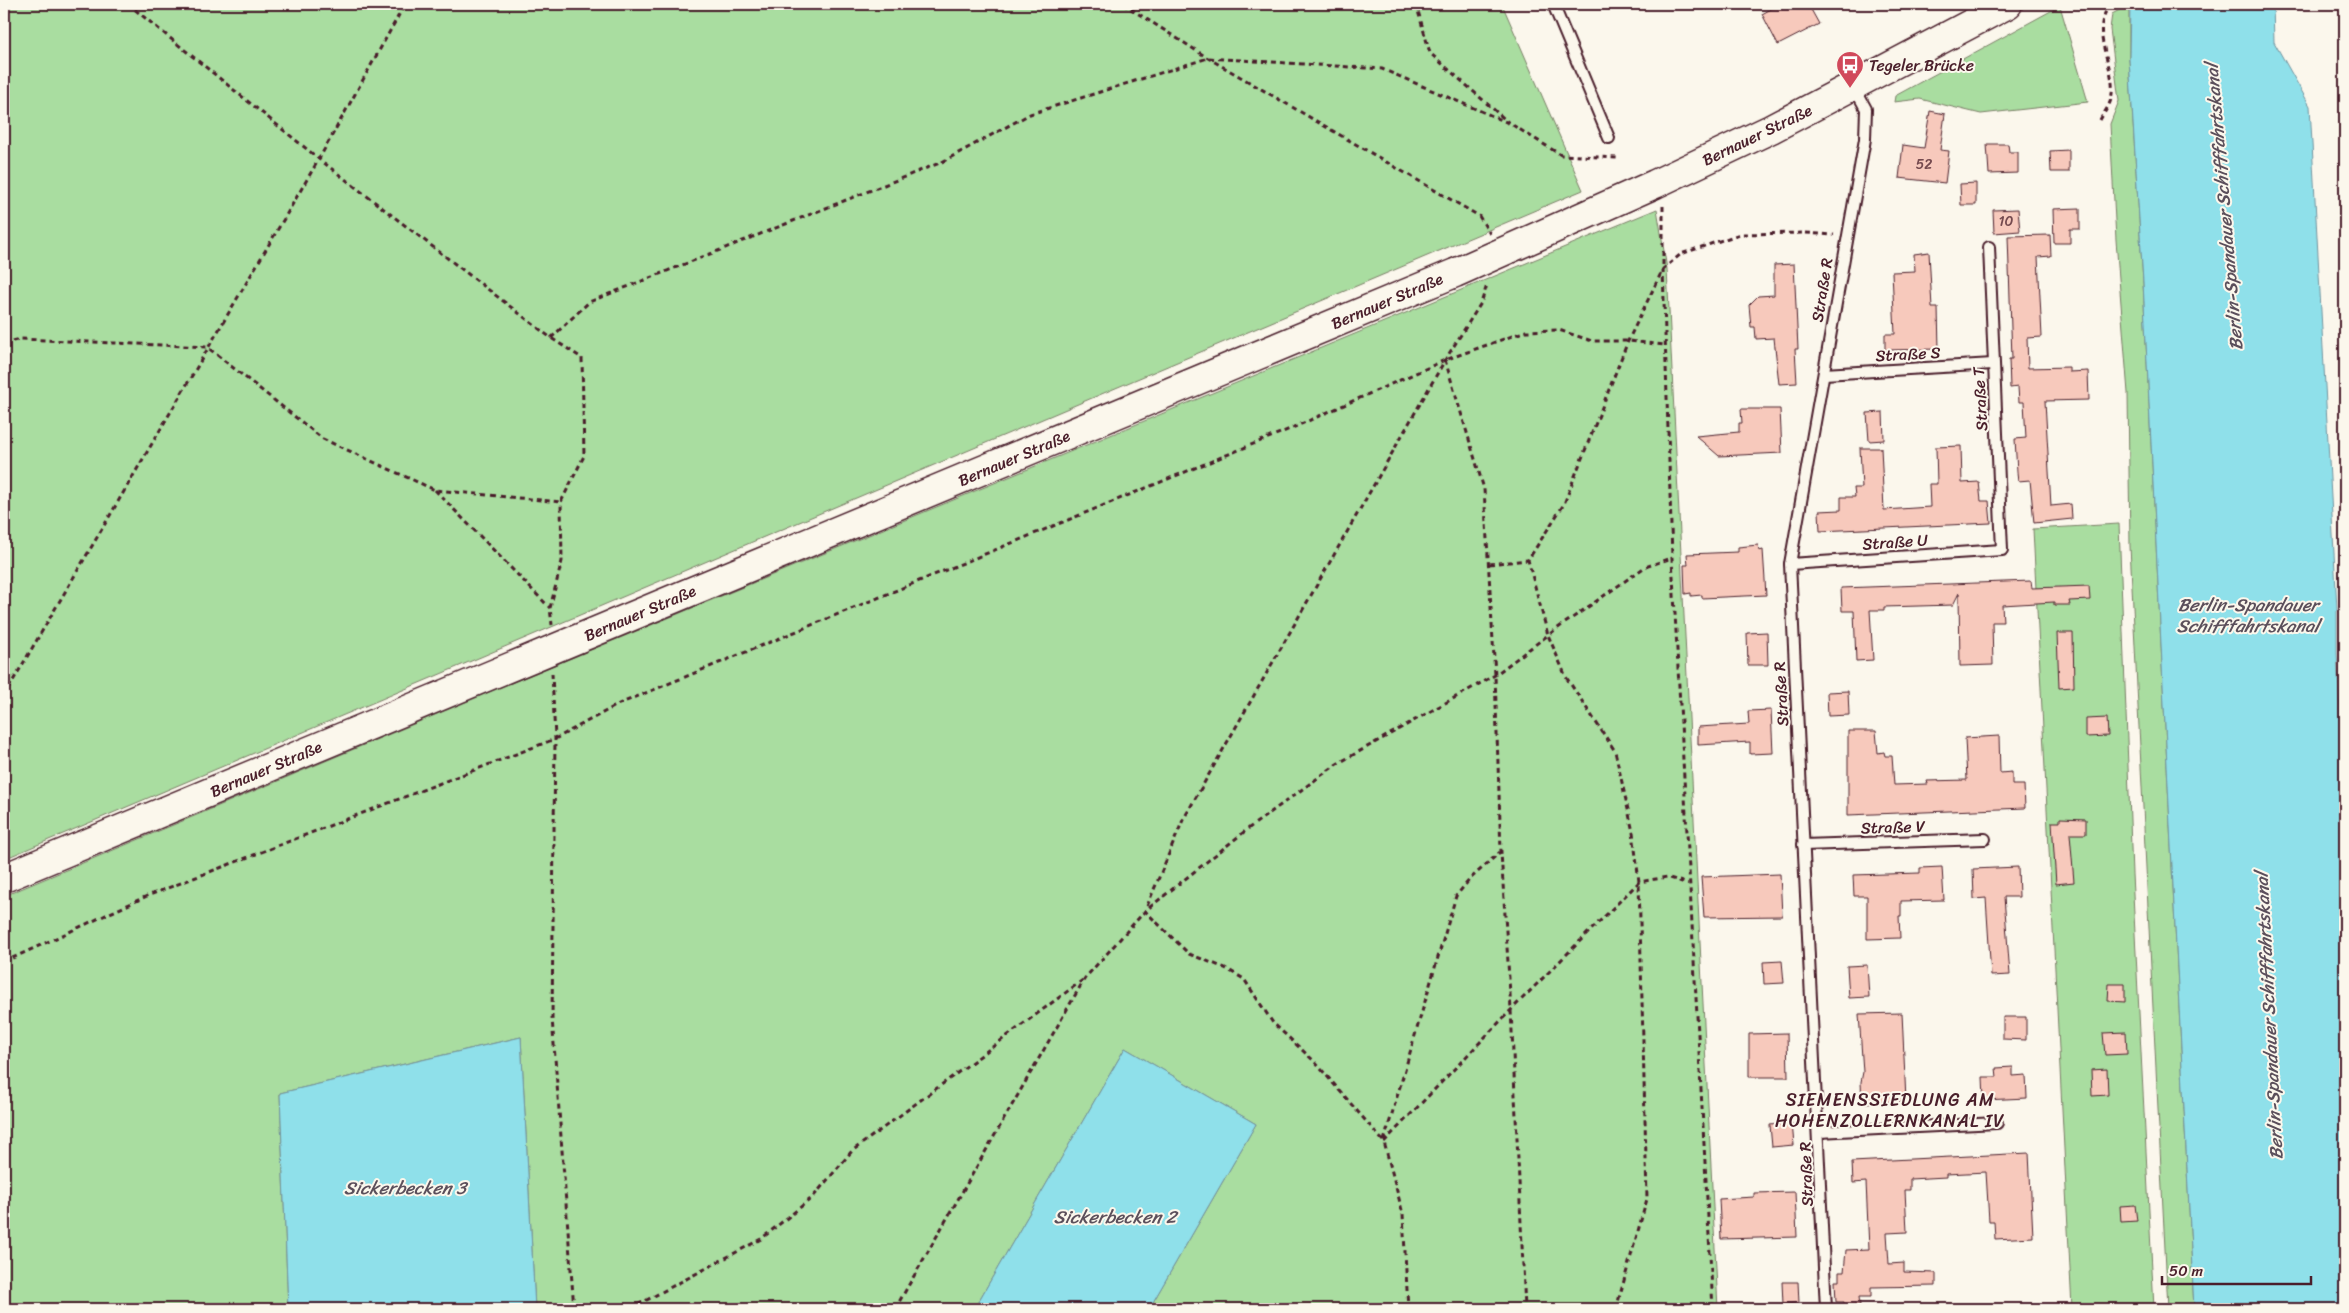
<svg xmlns="http://www.w3.org/2000/svg" width="2349" height="1313" font-family="Sriracha,sans-serif">
<style>
.green{fill:#a9dda0;stroke:#7a7e66}
.water{fill:#8fe0ea;stroke:#73939e}
.building{fill:#f7c9bc;stroke:#4a1f2b}
.lines{fill:none;stroke-linecap:round;stroke-linejoin:round}
.service-casing{stroke:#4a1f2b;stroke-width:14}
.secondary-casing{stroke:#4a1f2b;stroke-width:31}
.path{stroke:#4a1f2b;stroke-width:3;stroke-dasharray:5 4;stroke-linecap:butt}
.service{stroke:#fbf7ec;stroke-width:10}
.secondary{stroke:#fbf7ec;stroke-width:28}
.labels{text-anchor:middle;dominant-baseline:central;stroke-width:4;stroke-linejoin:round;paint-order:stroke}
.number-label{font-size:14px;fill:#754a4f}
.poi-label{font-size:16px;fill:#4a1f2b;stroke:#fbf7ec;text-anchor:start}
.street-label{font-size:16px;fill:#4a1f2b;stroke:#fbf7ec}
.water-label{font-size:18px;font-style:italic;fill:#5b4f5b;stroke:#fbf7ec}
.neighbourhood-label{font-size:18px;letter-spacing:1px;fill:#4a1f2b;stroke:#fbf7ec}
</style>
<rect width="100%" height="100%" fill="#fbf7ec"/>
<filter id="ink" filterUnits="userSpaceOnUse"><feTurbulence type="fractalNoise" baseFrequency=".02" numOctaves="2"/><feDisplacementMap in="SourceGraphic" scale="10" xChannelSelector="R" yChannelSelector="G"/><feConvolveMatrix kernelMatrix="1 2 1 2 8 2 1 2 1" color-interpolation-filters="sRGB"/></filter>
<g filter="url(#ink)">
<g class="green">
<path d="M 4,4 L 1502,4 L 1583,190 L 4,859 Z"/>
<path d="M 2129,5 L 2129,59 L 2143,282 L 2194,1309 L 2168,1309 L 2130,546 L 2128,393 L 2116,240 L 2110,124 L 2119,101 L 2110,29 L 2112,14 Z"/>
<path d="M 2060,6 L 2088,102 L 1981,114 L 1920,99 L 1894,102 L 1895,96 Z"/>
<path d="M 1657,209 L 1667,269 L 1718,1309 L 1149,1309 L 1256,1124 L 1125,1048 L 974,1309 L 535,1309 L 521,1037 L 280,1093 L 288,1309 L 4,1309 L 4,896 L 523,678 Z"/>
<path d="M 2119,524 L 2132,874 L 2154,1309 L 2072,1309 L 2033,529 Z"/>
</g>
<g class="water">
<path d="M 2130,4 L 2273,4 L 2274,42 L 2310,106 L 2337,609 L 2337,653 L 2345,814 L 2345,1309 L 2194,1309 L 2143,282 L 2129,59 Z"/>
<path d="M 521,1037 L 535,1309 L 288,1309 L 280,1093 Z"/>
<path d="M 1125,1048 L 1256,1124 L 1149,1309 L 974,1309 Z"/>
</g>
<g class="building">
<path d="M 1780,4 L 1808,4 L 1819,24 L 1778,45 L 1762,14 Z"/>
<path d="M 1930,111 L 1945,114 L 1940,150 L 1949,151 L 1945,183 L 1899,178 L 1903,145 L 1924,148 Z"/>
<path d="M 1987,144 L 2008,144 L 2009,152 L 2018,152 L 2018,173 L 1989,174 Z"/>
<path d="M 2069,150 L 2069,172 L 2051,172 L 2050,151 Z"/>
<path d="M 1976,183 L 1976,205 L 1961,205 L 1960,184 Z"/>
<path d="M 2080,208 L 2080,229 L 2070,229 L 2070,243 L 2054,243 L 2053,209 Z"/>
<path d="M 2018,209 L 2020,231 L 1994,233 L 1993,210 Z"/>
<path d="M 2050,235 L 2051,256 L 2038,257 L 2042,337 L 2027,338 L 2028,368 L 2069,367 L 2069,372 L 2088,371 L 2089,400 L 2045,401 L 2051,506 L 2071,504 L 2072,519 L 2034,523 L 2030,480 L 2018,481 L 2017,472 L 2015,439 L 2026,438 L 2024,402 L 2019,402 L 2018,387 L 2010,388 L 2009,359 L 2012,359 L 2008,236 Z"/>
<path d="M 1929,252 L 1932,308 L 1938,308 L 1939,349 L 1885,350 L 1885,334 L 1895,334 L 1892,272 L 1915,271 L 1914,254 Z"/>
<path d="M 1794,264 L 1798,349 L 1795,349 L 1797,383 L 1779,384 L 1774,338 L 1756,339 L 1755,327 L 1751,327 L 1749,305 L 1758,296 L 1774,295 L 1774,265 Z"/>
<path d="M 1741,409 L 1780,409 L 1782,453 L 1719,456 L 1696,436 L 1739,432 L 1739,423 L 1742,423 Z"/>
<path d="M 1883,412 L 1884,440 L 1869,441 L 1867,413 Z"/>
<path d="M 1961,446 L 1962,483 L 1979,482 L 1981,501 L 1989,501 L 1991,523 L 1820,531 L 1819,511 L 1841,510 L 1841,497 L 1855,497 L 1854,488 L 1862,488 L 1860,448 L 1881,448 L 1884,510 L 1930,507 L 1929,484 L 1937,484 L 1936,447 Z"/>
<path d="M 1758,545 L 1759,551 L 1763,550 L 1766,595 L 1702,598 L 1702,595 L 1691,596 L 1691,593 L 1685,594 L 1684,565 L 1688,565 L 1687,554 L 1738,552 L 1738,547 Z"/>
<path d="M 2031,581 L 2032,588 L 2089,586 L 2090,600 L 2069,601 L 2070,605 L 2054,605 L 2054,602 L 2002,605 L 2003,622 L 1992,622 L 1993,665 L 1960,666 L 1959,593 L 1953,605 L 1884,607 L 1884,610 L 1870,610 L 1873,660 L 1856,661 L 1854,611 L 1842,611 L 1841,588 Z"/>
<path d="M 1767,632 L 1768,665 L 1748,665 L 1747,633 Z"/>
<path d="M 2057,633 L 2073,633 L 2074,687 L 2059,688 Z"/>
<path d="M 1848,691 L 1849,715 L 1828,716 L 1827,692 Z"/>
<path d="M 1771,710 L 1773,753 L 1750,754 L 1750,742 L 1698,745 L 1698,727 L 1749,724 L 1748,711 Z"/>
<path d="M 2107,718 L 2108,736 L 2086,737 L 2086,719 Z"/>
<path d="M 1848,731 L 1876,731 L 1878,753 L 1884,752 L 1885,756 L 1892,756 L 1894,785 L 1928,784 L 1927,781 L 1967,780 L 1965,738 L 1999,736 L 2000,773 L 2012,772 L 2012,785 L 2024,785 L 2025,808 L 1848,815 Z"/>
<path d="M 2060,818 L 2086,819 L 2086,834 L 2070,834 L 2074,882 L 2056,884 L 2052,822 L 2060,822 Z"/>
<path d="M 1942,867 L 1944,900 L 1901,901 L 1901,916 L 1899,916 L 1900,938 L 1867,939 L 1867,896 L 1854,896 L 1853,875 L 1920,873 L 1920,868 Z"/>
<path d="M 2018,867 L 2019,897 L 2004,897 L 2010,975 L 1991,976 L 1986,898 L 1974,899 L 1973,869 Z"/>
<path d="M 1780,874 L 1782,916 L 1704,917 L 1701,877 Z"/>
<path d="M 1782,961 L 1784,983 L 1764,984 L 1763,962 Z"/>
<path d="M 1867,965 L 1869,997 L 1849,998 L 1847,966 Z"/>
<path d="M 2109,984 L 2125,984 L 2125,1002 L 2108,1001 Z"/>
<path d="M 1902,1013 L 1906,1101 L 1862,1103 L 1861,1082 L 1863,1072 L 1859,1014 Z"/>
<path d="M 2003,1017 L 2026,1017 L 2026,1040 L 2003,1039 Z"/>
<path d="M 2126,1032 L 2127,1054 L 2105,1055 L 2103,1033 Z"/>
<path d="M 1787,1033 L 1788,1077 L 1749,1077 L 1749,1034 Z"/>
<path d="M 2013,1067 L 2013,1076 L 2026,1075 L 2027,1098 L 1984,1100 L 1983,1077 L 1997,1077 L 1996,1068 Z"/>
<path d="M 2107,1069 L 2108,1095 L 2092,1096 L 2091,1070 Z"/>
<path d="M 1792,1123 L 1794,1145 L 1772,1147 L 1770,1125 Z"/>
<path d="M 2029,1153 L 2033,1237 L 1995,1239 L 1994,1221 L 1989,1221 L 1986,1172 L 1946,1174 L 1946,1177 L 1910,1179 L 1910,1190 L 1905,1190 L 1907,1232 L 1887,1233 L 1889,1264 L 1904,1263 L 1904,1272 L 1936,1273 L 1936,1286 L 1871,1287 L 1871,1297 L 1859,1297 L 1860,1305 L 1844,1306 L 1844,1302 L 1836,1302 L 1835,1281 L 1839,1281 L 1839,1272 L 1844,1272 L 1846,1250 L 1869,1249 L 1866,1182 L 1853,1183 L 1852,1162 Z"/>
<path d="M 1795,1192 L 1797,1237 L 1721,1239 L 1719,1199 L 1754,1197 L 1754,1193 Z"/>
<path d="M 2135,1205 L 2137,1221 L 2121,1222 L 2120,1206 Z"/>
<path d="M 1782,1282 L 1798,1282 L 1799,1303 L 1783,1304 Z"/>
</g>
<g class="lines">
<defs>
<g id="service">
<path d="M 1553,4 L 1609,138"/>
<path d="M 1824,374 L 1993,364"/>
<path d="M 1790,564 L 2002,550 L 1989,247"/>
<path d="M 1803,845 L 1985,839"/>
<path d="M 1819,1132 L 1997,1123"/>
<path d="M 1826,1309 L 1790,564 L 1865,139 L 1866,109 L 1854,87"/>
</g>
<path id="secondary" d="M 4,878 L 1455,273 L 1655,184 L 1771,129 L 2008,4"/>
</defs>
<use href="#service" class="service-casing"/>
<use href="#secondary" class="secondary-casing"/>
<g class="path">
<path d="M 128,4 L 319,159 L 551,338 L 582,358 L 584,456 L 561,502 L 562,561 L 550,608 L 552,625"/>
<path d="M 1123,4 L 1208,58 L 1479,216 L 1490,234"/>
<path d="M 1416,4 L 1430,53 L 1509,123"/>
<path d="M 2100,120 C 2103,114 2109,107 2111,99 C 2119,68 2086,33 2111,4"/>
<path d="M 1663,206 L 1663,269 L 1672,558 L 1713,1309"/>
<path d="M 551,338 L 589,302 L 942,162 L 1030,114 L 1208,58 L 1382,69 L 1511,124 L 1561,155 L 1618,158"/>
<path d="M 4,343 L 21,339 L 207,347 L 323,439 L 435,490 L 561,502"/>
<path d="M 1445,360 L 1484,489 L 1495,675 L 1501,852 L 1511,1010 L 1525,1309"/>
<path d="M 435,490 L 550,608"/>
<path d="M 1489,564 L 1528,560"/>
<path d="M 552,673 L 555,739 L 552,1018 L 574,1309"/>
<path d="M 4,696 L 319,159 L 405,4"/>
<path d="M 4,962 L 147,896 L 555,739 L 619,704 L 1290,429 L 1445,360 L 1526,331 L 1559,330 L 1592,341 L 1628,341 L 1665,345"/>
<path d="M 1384,1141 L 1456,896 L 1470,879 L 1500,852"/>
<path d="M 1384,1142 L 1511,1010 L 1639,882 L 1667,877 L 1688,884"/>
<path d="M 630,1309 L 761,1239 L 813,1197 L 852,1151 L 1084,979"/>
<path d="M 895,1309 L 1085,978 L 1145,911 L 1183,820 L 1445,360 L 1481,303 L 1487,285"/>
<path d="M 1408,1309 L 1403,1214 L 1384,1142 L 1314,1061 L 1273,1023 L 1244,979 L 1225,968 L 1189,954 L 1145,911 L 1249,828 L 1337,764 L 1495,675 L 1548,635 L 1528,560 L 1564,504 L 1628,341 L 1663,269 L 1681,254 L 1740,234 L 1806,233 L 1834,235"/>
<path d="M 1616,1309 L 1647,1199 L 1639,882 L 1633,832 L 1615,751 L 1566,677 L 1548,635 L 1645,567 L 1672,558"/>
</g>
<use href="#service" class="service"/>
<use href="#secondary" class="secondary"/>
</g>
</g>
<defs>
<symbol id="bus-pin" viewBox="-11 -11 22 30"><path d="M0 17L-7.5 6A9.5 9.5 0 1 1 7.5 6Z" fill="#d1495b" stroke="#fbf7ec"/><path d="M-5-6H5V4H4V6H2V4H-2V6H-4V4H-5ZM-3.5-4V0h7V-4ZM-3.5 1.2v1.5H-2V1.2ZM2 1.2v1.5H3.5V1.2Z" fill="#fff"/></symbol>
</defs>
<g fill-rule="evenodd">
<use href="#bus-pin" x="1834" y="49" width="32" height="43"/>
</g>
<g class="labels">
<g class="number-label">
<text x="1924" y="164">52</text>
<text x="2006" y="221">10</text>
</g>
<g class="poi-label">
<text x="1869" y="65">Tegeler Brücke</text>
</g>
<g class="street-label">
<text transform="translate(1757 135) rotate(-26)">Bernauer Straße</text>
<text transform="translate(1822 290) rotate(-81)">Straße R</text>
<text transform="translate(1387 301) rotate(-23)">Bernauer Straße</text>
<text transform="translate(1908 354) rotate(-3)">Straße S</text>
<text transform="translate(1980 399) rotate(-93)">Straße T</text>
<text transform="translate(1014 458) rotate(-23)">Bernauer Straße</text>
<text transform="translate(1895 542) rotate(-4)">Straße U</text>
<text transform="translate(640 613) rotate(-23)">Bernauer Straße</text>
<text transform="translate(1781 694) rotate(-93)">Straße R</text>
<text transform="translate(266 769) rotate(-23)">Bernauer Straße</text>
<text transform="translate(1893 827) rotate(-2)">Straße V</text>
<text transform="translate(1806 1174) rotate(-92)">Straße R</text>
</g>
<g class="water-label">
<text transform="translate(2224 207) rotate(-95)">Berlin-Spandauer Schifffahrtskanal</text>
<text x="2248" y="605">Berlin-Spandauer<tspan x="2248" dy="21">Schifffahrtskanal</tspan></text>
<text transform="translate(2269 1016) rotate(-93)">Berlin-Spandauer Schifffahrtskanal</text>
<text x="405" y="1188">Sickerbecken 3</text>
<text x="1115" y="1217">Sickerbecken 2</text>
</g>
<g class="neighbourhood-label">
<text x="1890" y="1100">SIEMENSSIEDLUNG AM<tspan x="1890" dy="21">HOHENZOLLERNKANAL IV</tspan></text>
</g>
</g>
<rect width="2349" height="1313" fill="none" stroke="#fbf7ec" stroke-width="20"/>
<rect x="10" y="10" width="2329" height="1293" fill="none" stroke="#4a1f2b" stroke-width="2" filter="url(#ink)"/>
<path d="M2162 1276v8h149v-8" fill="none" stroke="#4a1f2b" stroke-width="2.5"/>
<text x="2169" y="1276" font-size="15" fill="#4a1f2b" stroke="#fbf7ec" stroke-width="4" paint-order="stroke">50 m</text>
</svg>
